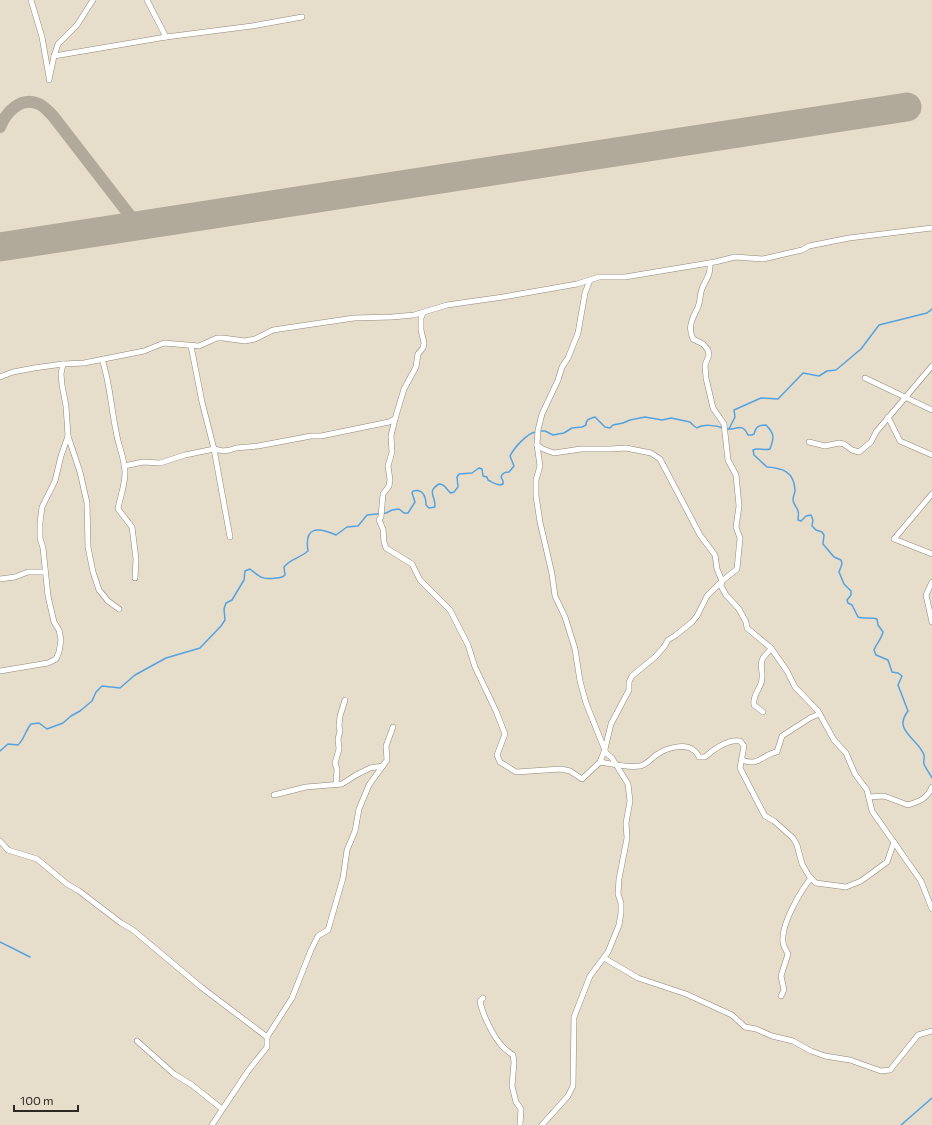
<svg xmlns="http://www.w3.org/2000/svg" width="932" height="1125" font-family="Commissioner,sans-serif">
<style>
.lines{fill:none;stroke-linecap:round;stroke-linejoin:round}
.stream{stroke:#54a3e0;stroke-width:1.5}
.taxiway{stroke:#b1a99a;stroke-width:12}
.runway{stroke:#b1a99a;stroke-width:29}
.minor-casing{stroke:#918777;stroke-width:6}
.minor{stroke:#fff;stroke-width:5}
</style>
<rect width="100%" height="100%" fill="#e7ddcb"/>
<g class="lines">
<g class="stream">
<path d="M 727,429 C 737,430 742,422 748,435 L 752,435 L 754,434 C 756,427 758,425 766,425 C 775,434 774,438 770,449 C 764,451 758,447 753,450 L 754,455 L 767,467 C 783,468 794,472 795,490 C 795,494 793,496 793,500 C 793,504 797,507 798,511 C 799,513 798,518 798,520 L 801,521 L 806,516 L 811,515 L 813,520 L 812,526 L 816,530 L 822,532 L 824,535 L 823,544 L 834,557 L 841,560 L 842,564 L 839,572 L 844,584 L 851,591 L 851,595 L 847,600 L 848,603 L 852,605 L 858,617 C 864,619 871,617 877,619 L 878,625 L 883,632 C 881,640 876,644 874,650 L 876,655 L 888,660 L 892,672 L 898,673 L 902,676 L 898,685 L 908,711 C 892,731 919,739 924,755 C 925,758 923,762 924,764 C 926,769 930,774 932,778"/>
<path d="M 729,429 L 735,417 L 734,410 L 761,398 L 778,399 L 803,373 L 819,376 L 827,371 L 836,370 L 861,349 L 879,325 L 927,313 L 932,309"/>
<path d="M 540,431 L 545,431 L 553,435 L 564,433 L 572,428 L 582,427 L 586,425 C 586,419 589,419 595,417 L 605,427 L 610,428 L 613,425 L 623,423 L 630,420 L 645,417 L 662,420 L 671,418 L 690,422 L 694,426 L 697,428 C 703,424 716,425 723,428"/>
<path d="M 0,751 L 8,744 L 18,745 C 25,738 25,731 31,724 L 39,723 L 47,729 L 63,723 L 71,716 L 80,711 L 92,701 L 96,692 L 102,686 L 120,688 L 135,675 L 166,658 L 200,648 L 221,626 L 225,620 L 224,609 L 226,603 L 232,600 L 244,580 L 245,571 L 250,569 C 260,577 262,580 276,578 C 279,578 282,578 285,575 L 284,567 C 290,559 300,558 308,551 C 304,526 318,527 336,535 L 347,527 L 358,526 L 367,515 L 386,513 L 392,510 L 399,509 L 404,513 L 408,513 L 415,502 L 412,493 L 413,491 C 423,488 426,497 426,505 L 429,508 L 435,507 C 436,496 426,492 439,484 C 446,484 446,490 451,493 L 454,492 L 458,487 L 457,477 L 459,474 L 472,473 L 479,468 L 482,469 L 483,476 L 487,477 L 488,480 C 492,482 498,487 503,484 L 503,481 L 501,477 C 502,473 505,472 509,472 L 514,466 L 510,456 C 514,448 527,433 536,432"/>
<path d="M 0,942 L 30,957"/>
<path d="M 901,1125 L 932,1098"/>
</g>
<path class="taxiway" d="M 0,127 C 6,112 21,96 39,104 C 44,106 49,112 53,116 L 138,226"/>
<path class="runway" d="M 0,247 L 907,107"/>
<defs>
<g id="minor">
<path d="M 31,0 L 42,37 L 49,77"/>
<path d="M 147,0 L 166,37"/>
<path d="M 54,56 L 166,37 L 252,26 L 302,17"/>
<path d="M 49,80 L 54,56 L 58,44 L 77,25 L 93,0"/>
<path d="M 423,313 L 421,318 L 421,330 L 424,343 L 423,348 L 418,354 L 416,367 L 404,389 L 395,419 L 391,436 L 392,452 L 388,466 L 390,480 L 389,486 L 383,494 L 381,517 L 379,520 L 383,529 L 384,542 L 386,548 L 412,564 L 420,580 L 450,610 L 468,645 L 475,667 L 496,711 L 505,734 L 497,755 L 500,762 L 516,772 L 561,769 L 570,771 L 582,779 L 600,762 C 612,764 627,768 640,766 C 647,765 652,757 658,754 C 666,748 685,743 693,750 C 696,751 698,755 699,757 L 705,757 C 714,749 728,739 740,741 L 744,746 L 740,768 L 756,799 L 765,816 L 774,821 L 793,838 L 797,845 L 802,864 L 809,876 L 816,883 L 846,887 L 861,881 L 887,862 L 894,842"/>
<path d="M 191,346 L 202,402 L 214,449 L 230,537"/>
<path d="M 102,359 C 110,383 111,407 116,431 C 118,445 125,459 125,473 C 125,485 120,497 118,509 L 132,527 L 136,559 L 135,578"/>
<path d="M 63,364 L 61,374 L 62,385 L 66,406 L 68,436 L 80,472 L 87,503 L 88,547 L 93,572 L 99,590 L 108,601 L 119,609"/>
<path d="M 0,377 L 13,372 L 34,368 L 63,364 L 84,363 L 144,351 L 164,343 L 199,346 L 217,338 L 223,338 L 245,341 L 255,339 L 273,330 L 354,318 L 392,317 L 414,315 L 447,305 L 503,297 L 577,284 L 599,277 L 625,277 L 715,262 L 735,257 L 763,259 L 802,250 L 809,246 L 849,238 L 932,228"/>
<path d="M 865,378 L 932,410"/>
<path d="M 888,417 L 900,441 L 932,455"/>
<path d="M 809,442 L 825,446 L 839,443 L 844,444 L 852,450 L 859,452 L 871,442 L 876,432 L 932,366"/>
<path d="M 537,445 L 543,449 L 554,453 L 581,449 L 610,449 L 626,448 L 651,453 L 660,459 L 700,535 L 715,555 L 717,569 L 722,581 L 721,586 L 726,595 L 739,609 L 746,622 L 747,628 L 771,648 L 787,671 L 795,687 L 818,711 L 834,740 L 846,753 L 855,774 L 867,790 L 872,811 L 921,881 L 932,909"/>
<path d="M 124,466 L 143,462 L 160,463 L 185,455 L 214,449 L 223,451 L 230,450 L 236,448 L 258,446 L 311,436 L 321,436 L 389,422 L 395,419"/>
<path d="M 932,494 L 894,539 L 932,554"/>
<path d="M 0,579 L 15,577 L 28,572 L 45,572"/>
<path d="M 932,582 L 926,595 L 932,622"/>
<path d="M 0,671 L 48,663 L 56,659 L 59,652 L 61,640 L 59,630 L 54,622 L 48,596 L 43,548 L 40,538 L 40,523 L 42,507 L 55,481 L 61,456 L 68,436"/>
<path d="M 763,712 L 754,705 C 752,694 762,688 762,678 C 763,671 759,665 763,658 C 765,655 769,652 771,648"/>
<path d="M 742,760 C 760,767 762,754 777,752 L 782,736 L 810,718 L 819,714"/>
<path d="M 600,762 L 605,749 L 611,724 L 629,690 L 629,682 L 632,676 L 655,657 L 664,647 L 668,640 L 676,635 L 692,622 L 697,616 L 707,596 L 722,581 L 737,569 L 740,538 L 736,527 L 739,506 L 736,475 L 728,460 L 724,424 L 713,408 L 706,378 L 705,365 L 709,355 L 708,350 L 703,344 L 693,339 C 687,326 693,318 698,307 C 700,302 700,297 701,292 C 704,280 711,278 710,263"/>
<path d="M 336,785 L 337,769 L 335,763 L 339,749 L 338,739 L 340,731 L 339,726 L 340,716 L 345,700"/>
<path d="M 274,795 L 306,787 L 342,784 L 356,775 L 370,768 L 383,766"/>
<path d="M 869,797 L 884,796 L 908,805 C 920,801 927,799 932,787"/>
<path d="M 0,841 L 8,850 L 37,859 L 67,884 L 79,891 L 121,923 L 133,930 L 201,987 L 267,1037 L 267,1047 L 248,1071 L 212,1125"/>
<path d="M 604,958 L 638,978 L 686,994 L 732,1015 L 745,1027 L 756,1029 L 772,1036 L 793,1041 L 811,1051 L 825,1056 L 850,1060 L 881,1071 L 890,1070 L 918,1035 L 932,1031"/>
<path d="M 781,996 L 784,990 L 781,976 L 788,954 C 786,950 783,946 783,942 C 781,924 800,892 811,878"/>
<path d="M 483,998 L 480,1001 C 482,1014 494,1038 503,1047 C 506,1050 510,1053 513,1055 L 514,1062 L 512,1086 L 516,1102 L 521,1109 L 520,1125"/>
<path d="M 267,1037 L 292,998 L 311,950 L 318,936 L 328,930 L 343,878 L 347,850 L 355,831 L 359,809 L 369,785 L 387,760 L 386,746 L 393,727"/>
<path d="M 137,1041 L 174,1074 L 192,1085 L 222,1109"/>
<path d="M 542,1125 L 568,1096 L 573,1086 L 574,1017 L 590,976 L 608,952 L 619,925 L 621,913 L 621,903 L 618,894 L 619,879 L 627,838 L 626,823 L 630,801 L 628,784 L 612,758 L 606,753 L 586,703 L 580,681 L 575,649 L 565,617 L 555,596 L 552,574 L 540,522 L 536,496 L 536,480 L 540,466 L 537,445 L 538,430 L 542,414 L 558,380 L 562,367 L 568,358 L 578,333 L 585,293 L 590,280"/>
</g>
</defs>
<use href="#minor" class="minor-casing"/>
<use href="#minor" class="minor"/>
</g>
<path d="M14 1105v6h64v-6" fill="none" stroke="#2d2922" stroke-width="2"/>
<text x="20" y="1105" font-size="12" fill="#2d2922" stroke="#e7ddcb" stroke-width="3" paint-order="stroke">100 m</text>
</svg>
